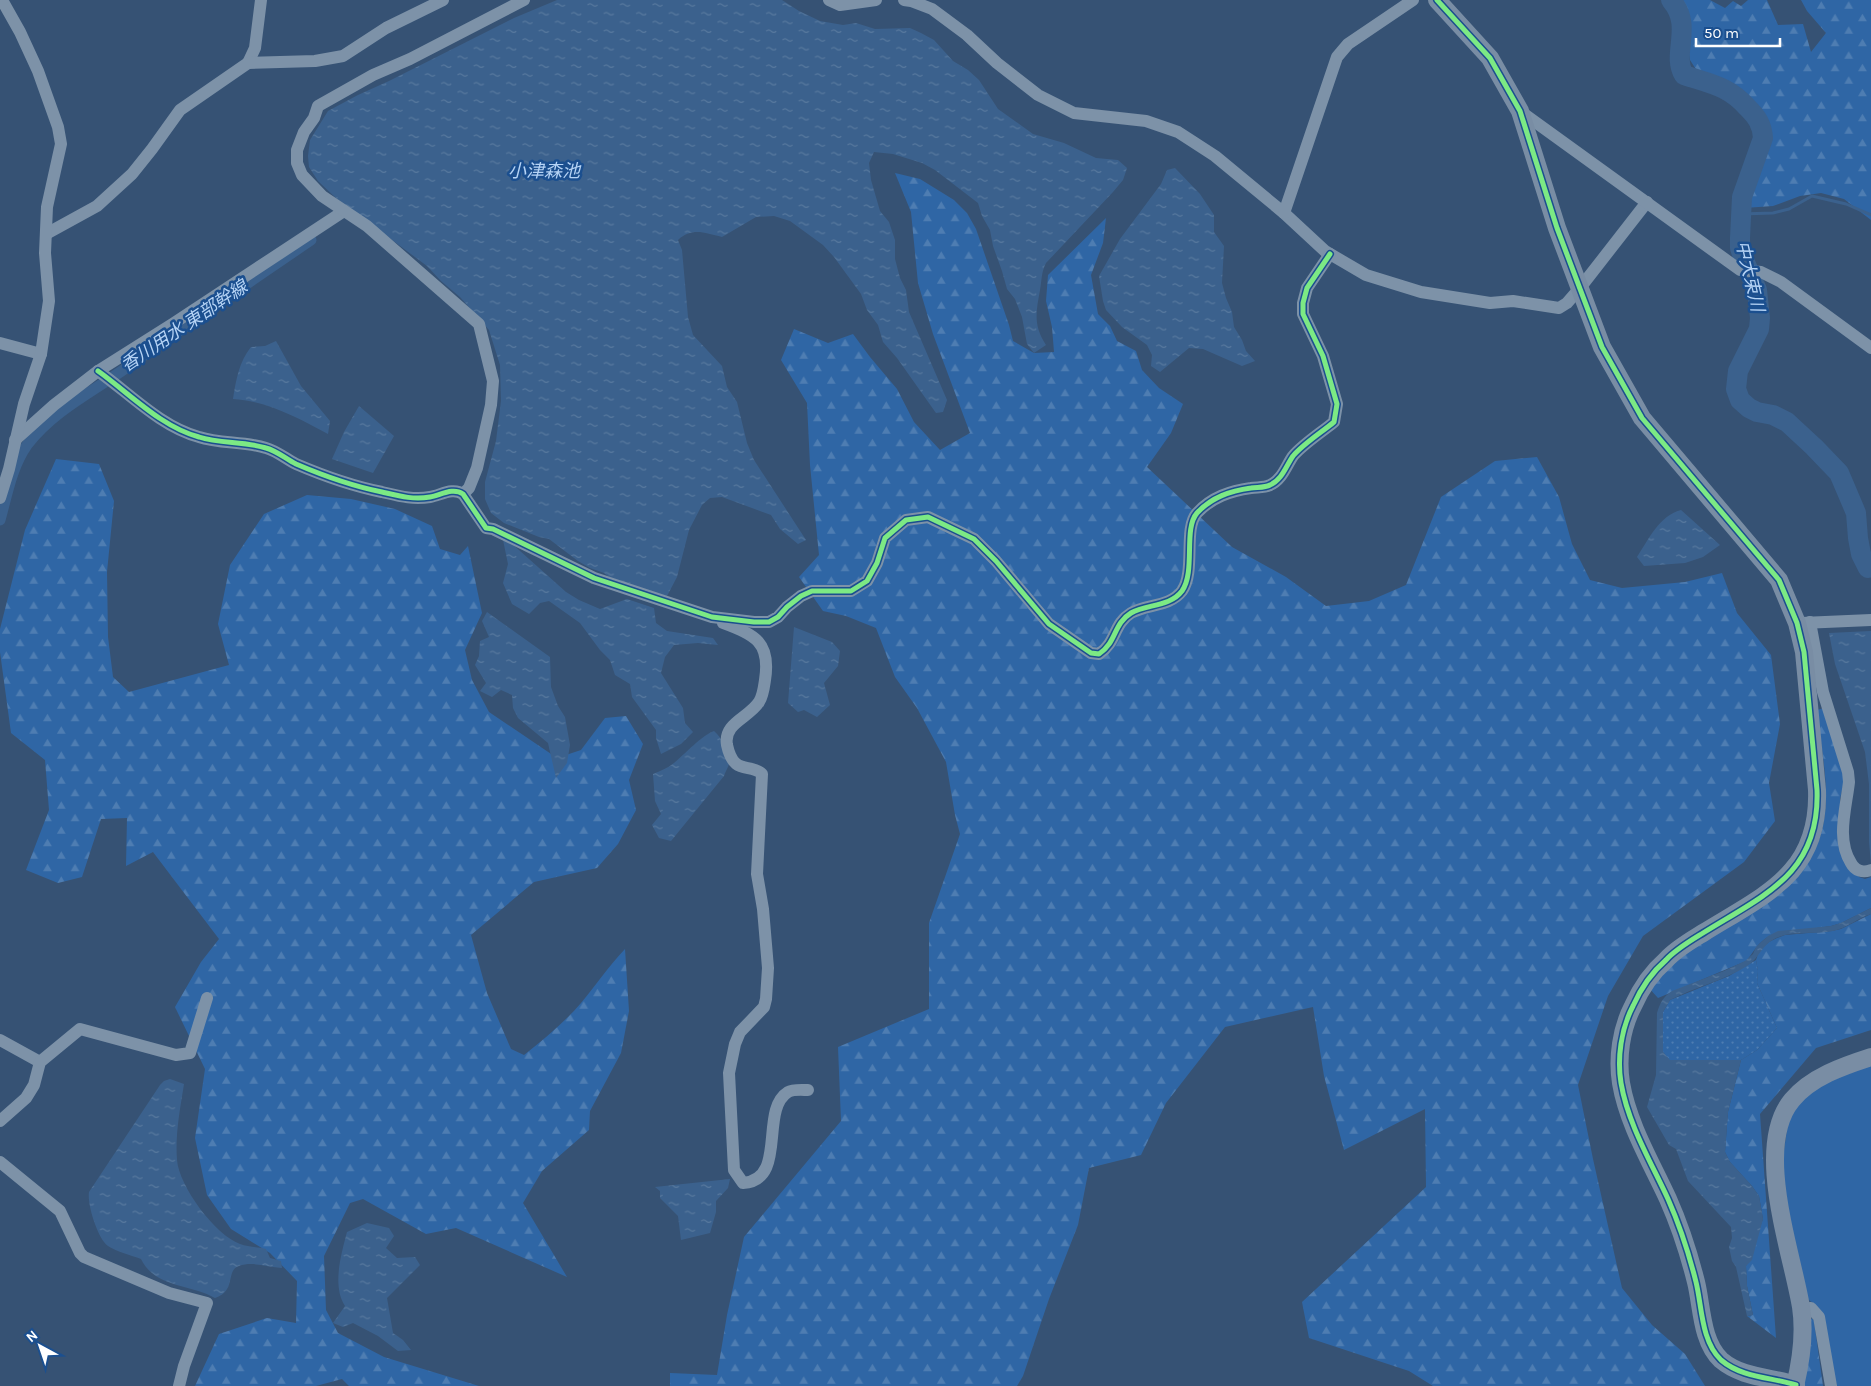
<svg xmlns="http://www.w3.org/2000/svg" width="1871" height="1386" font-family="Karla,'Noto Sans JP',sans-serif">
<style>
.grass{fill:url(#grass-dots)}
.forest{fill:url(#forest-firs)}
.green{fill:#2f66a5}
.water{fill:url(#water-ripples)}
.lines{fill:none;stroke-linecap:round;stroke-linejoin:round}
.stream{stroke:#3b618d;stroke-width:3}
.canal{stroke:#3b618d;stroke-width:11}
.river{stroke:#3b618d;stroke-width:20}
.street{stroke:#7d92a8;stroke-width:12}
.secondary{stroke:#798da4;stroke-width:18}
.cycleway-casing{stroke:#1b4f8f;stroke-width:8}
.cycleway{stroke:#7ce984;stroke-width:5}
.labels{text-anchor:middle;dominant-baseline:central;stroke-width:5;stroke-linejoin:round;paint-order:stroke}
.water-label{font-size:18px;font-style:italic;fill:#b5d3f5;stroke:#1b4f8f}
</style>
<defs>
<pattern id="grass-dots" width="8" height="8" patternUnits="userSpaceOnUse" patternTransform="scale(1.25)"><rect width="8" height="8" fill="#2f66a5"/><path d="M2 2h.1M6 6h.1" fill="none" stroke="#4e7db2" stroke-width="1.8" stroke-linecap="round"/></pattern>
<pattern id="forest-firs" width="22" height="20" patternUnits="userSpaceOnUse" patternTransform="scale(1.25)"><rect width="22" height="20" fill="#2f66a5"/><path d="M5 1l3.5 6h-7zM16 11l3.5 6h-7z" fill="#4e7db2"/></pattern>
<pattern id="water-ripples" width="26" height="14" patternUnits="userSpaceOnUse" patternTransform="scale(1.25)"><rect width="26" height="14" fill="#3b618d"/><path d="M2 4q2-2 4 0t4 0M15 11q2-2 4 0t4 0" fill="none" stroke="#58799e"/></pattern>
</defs>
<rect width="100%" height="100%" fill="#365274"/>
<path class="grass" d="M 1756,960 L 1758,971 L 1757,983 L 1777,1028 L 1757,1050 L 1741,1060 L 1670,1061 L 1663,1052 L 1663,1012 L 1670,1000 L 1729,976 Z"/>
<g class="forest">
<path d="M 1676,0 L 1710,0 L 1725,8 L 1733,1 L 1741,6 L 1748,0 L 1767,0 L 1778,25 L 1803,24 L 1811,52 L 1826,33 L 1807,11 L 1801,0 L 1871,0 L 1871,220 L 1844,199 L 1821,193 L 1800,196 L 1773,206 L 1744,208 L 1760,166 L 1767,141 L 1766,127 L 1759,113 L 1736,90 L 1699,74 L 1690,60 L 1684,23 Z"/>
<path d="M 895,173 L 920,179 L 954,200 L 967,213 L 976,229 L 1009,325 L 1013,341 L 1034,353 L 1054,352 L 1052,327 L 1046,301 L 1048,275 L 1106,218 L 1103,243 L 1091,275 L 1098,314 L 1110,326 L 1117,341 L 1136,351 L 1142,370 L 1159,388 L 1183,404 L 1171,433 L 1147,467 L 1232,547 L 1286,577 L 1326,606 L 1369,601 L 1406,585 L 1441,497 L 1495,461 L 1537,457 L 1559,497 L 1572,544 L 1590,580 L 1622,588 L 1685,582 L 1722,573 L 1737,613 L 1771,655 L 1780,724 L 1769,783 L 1775,821 L 1744,862 L 1643,936 L 1608,996 L 1578,1085 L 1593,1159 L 1622,1288 L 1652,1325 L 1685,1354 L 1705,1386 L 1433,1386 L 1409,1371 L 1309,1338 L 1302,1302 L 1426,1187 L 1425,1109 L 1344,1150 L 1324,1076 L 1313,1007 L 1225,1027 L 1166,1103 L 1141,1155 L 1089,1168 L 1078,1225 L 1049,1299 L 1023,1376 L 1017,1386 L 670,1386 L 670,1373 L 717,1375 L 727,1315 L 744,1237 L 841,1121 L 838,1047 L 929,1009 L 929,923 L 960,834 L 955,815 L 946,762 L 917,708 L 895,677 L 876,628 L 846,616 L 823,611 L 799,577 L 819,555 L 810,465 L 807,403 L 781,360 L 794,329 L 828,343 L 853,334 L 870,357 L 897,389 L 914,422 L 940,450 L 970,433 L 933,334 L 918,283 L 911,212 Z"/>
<path d="M 56,459 L 99,464 L 114,501 L 107,572 L 108,637 L 113,677 L 129,692 L 229,665 L 218,624 L 230,565 L 264,514 L 307,495 L 351,499 L 395,509 L 432,526 L 440,549 L 460,555 L 468,546 L 482,613 L 465,650 L 472,680 L 489,712 L 557,758 L 581,750 L 605,718 L 626,716 L 643,744 L 629,780 L 636,810 L 618,844 L 597,868 L 534,882 L 471,935 L 487,993 L 511,1049 L 524,1055 C 544,1039 564,1023 581,1003 C 596,985 608,967 625,949 L 629,1011 L 621,1053 L 590,1111 L 589,1130 L 542,1171 L 523,1203 L 567,1277 L 456,1228 L 426,1234 L 363,1199 L 350,1203 L 324,1256 L 326,1310 L 338,1333 L 384,1357 L 479,1386 L 349,1386 L 342,1379 L 316,1386 L 195,1386 L 219,1334 L 267,1318 L 296,1323 L 297,1281 L 270,1253 L 231,1229 L 207,1195 L 195,1138 L 205,1069 L 175,1007 L 201,962 L 219,939 L 153,852 L 126,866 L 127,818 L 101,819 L 82,877 L 58,883 L 26,870 L 49,810 L 45,760 L 11,733 L 0,652 L 0,629 L 25,530 Z"/>
<path d="M 1824,708 L 1842,764 L 1844,782 L 1840,799 L 1840,822 L 1859,877 L 1865,879 L 1871,877 L 1871,908 L 1841,923 L 1831,926 C 1819,928 1774,932 1766,938 C 1757,944 1753,953 1746,961 L 1658,998 L 1649,988 L 1670,964 L 1796,878 C 1804,867 1812,857 1817,845 C 1835,803 1821,753 1817,710 Z"/>
<path d="M 1871,914 L 1871,1030 L 1816,1048 L 1760,1114 L 1776,1338 L 1747,1316 L 1753,1315 L 1747,1286 L 1746,1266 L 1763,1219 L 1759,1196 L 1752,1186 L 1730,1162 L 1725,1152 L 1728,1112 L 1741,1060 L 1757,1050 L 1777,1028 L 1757,983 L 1758,971 L 1756,960 L 1759,951 L 1769,942 L 1777,938 L 1785,935 L 1832,931 L 1841,929 Z"/>
<path d="M 1808,1318 L 1813,1319 L 1814,1321 L 1823,1386 L 1802,1386 Z"/>
</g>
<path class="green" d="M 1871,1063 L 1871,1386 L 1837,1386 L 1815,1304 L 1810,1301 L 1805,1296 L 1781,1172 L 1789,1115 L 1810,1090 Z"/>
<g class="water">
<path d="M 557,0 L 782,0 L 799,11 L 820,21 L 843,25 L 856,23 L 875,29 L 910,28 L 921,33 L 934,40 L 953,61 L 968,70 L 979,80 L 998,109 L 1033,134 L 1064,143 L 1096,158 L 1118,160 L 1127,168 L 1123,180 L 1113,192 L 1046,263 C 1041,273 1042,279 1040,290 C 1036,312 1033,325 1046,345 L 1034,353 L 1027,344 L 1022,317 L 1015,299 L 1007,289 L 1002,271 L 993,246 L 990,230 L 982,216 L 978,203 L 935,170 L 922,163 L 893,154 L 874,152 L 869,163 L 871,180 L 880,211 L 889,222 L 895,240 L 895,259 L 900,278 L 906,290 L 909,312 L 947,400 L 943,412 L 936,413 L 897,358 L 883,342 L 878,325 L 867,310 L 861,294 L 834,257 L 823,245 L 790,221 L 774,216 L 756,217 L 722,237 C 705,233 692,227 678,240 L 682,250 L 688,317 L 693,335 L 722,366 L 727,387 L 737,402 L 747,443 L 754,460 L 806,540 L 798,544 L 780,529 L 771,515 L 722,497 L 710,498 L 702,505 L 689,530 L 677,577 L 667,596 L 619,585 L 604,573 L 590,568 L 578,561 L 549,539 L 539,537 L 504,523 L 491,513 L 485,499 L 485,482 L 496,441 L 501,401 L 500,365 L 489,330 L 460,297 L 441,281 L 427,266 L 337,199 L 318,181 L 309,167 L 308,156 L 310,140 L 328,111 L 358,95 L 389,81 L 514,18 Z"/>
<path d="M 1175,168 L 1200,194 L 1214,215 L 1214,232 L 1224,246 L 1222,283 L 1226,298 L 1232,312 L 1234,327 L 1242,340 L 1246,351 L 1255,361 L 1242,366 L 1203,349 L 1189,348 L 1160,372 L 1151,366 L 1152,355 L 1147,345 L 1122,327 L 1106,310 L 1103,301 L 1099,276 L 1120,239 L 1161,184 L 1167,170 Z"/>
<path d="M 276,341 L 301,386 L 330,421 L 328,434 C 298,418 267,401 233,399 C 236,380 239,362 251,347 L 265,346 Z"/>
<path d="M 359,406 L 394,436 L 373,473 L 332,459 L 344,432 Z"/>
<path d="M 1681,510 L 1720,545 L 1703,557 L 1685,563 L 1644,566 L 1637,557 C 1649,539 1659,516 1681,510 Z"/>
<path d="M 502,535 L 566,592 L 579,600 L 600,609 L 627,599 L 654,608 L 656,623 L 667,631 L 713,638 L 718,645 L 698,643 L 674,645 L 665,657 L 661,673 L 683,708 L 685,723 L 693,732 L 681,744 L 661,754 L 656,738 L 656,730 L 632,697 L 630,684 L 615,675 L 610,660 L 600,650 L 580,623 L 549,601 L 540,603 L 529,614 L 512,604 L 503,583 L 508,564 Z"/>
<path d="M 487,612 L 550,657 L 551,687 L 558,706 L 565,717 L 570,745 L 567,763 L 556,778 L 548,743 L 518,718 L 513,708 L 512,695 L 501,690 L 492,697 L 480,691 L 486,683 L 475,665 L 479,656 L 480,641 L 489,637 L 482,621 Z"/>
<path d="M 794,627 L 832,642 L 840,651 L 838,666 L 824,683 L 830,705 L 817,717 L 804,710 L 798,712 L 788,703 Z"/>
<path d="M 1871,631 L 1871,864 L 1869,842 L 1869,784 L 1865,752 L 1835,664 L 1829,633 Z"/>
<path d="M 714,731 C 722,738 730,753 729,764 C 728,768 725,772 724,776 L 671,841 L 659,838 L 652,825 L 661,814 L 655,801 L 653,774 C 660,771 668,768 674,763 C 685,754 702,735 714,731 Z"/>
<path d="M 1871,908 L 1871,914 C 1858,918 1847,928 1833,931 C 1814,935 1794,930 1776,938 C 1761,945 1760,958 1747,966 C 1723,981 1695,987 1670,1000 L 1663,1012 L 1663,1052 L 1670,1060 L 1741,1060 L 1728,1112 L 1725,1152 L 1730,1162 L 1752,1186 L 1759,1196 L 1763,1219 L 1752,1260 L 1746,1266 L 1747,1286 L 1753,1315 L 1747,1316 L 1736,1267 L 1732,1261 L 1729,1247 L 1732,1238 L 1731,1227 L 1688,1181 L 1676,1149 L 1669,1145 L 1647,1107 L 1656,1075 L 1657,1013 C 1660,1003 1663,997 1672,991 L 1724,971 L 1745,961 L 1753,954 L 1756,947 L 1768,936 L 1778,931 L 1831,926 L 1841,923 Z"/>
<path d="M 170,1079 L 184,1084 C 180,1109 175,1135 177,1160 C 179,1186 215,1235 240,1244 C 248,1247 258,1247 266,1249 L 270,1258 L 281,1261 L 282,1268 C 268,1267 252,1261 239,1266 C 229,1269 232,1282 227,1289 C 224,1294 220,1296 215,1298 C 191,1284 155,1288 141,1259 C 131,1255 117,1252 108,1246 C 98,1239 87,1205 89,1192 L 160,1085 L 164,1081 Z"/>
<path d="M 730,1179 L 728,1188 L 716,1201 L 716,1212 L 710,1233 L 681,1240 L 678,1216 L 660,1198 L 660,1191 L 655,1187 Z"/>
<path d="M 367,1223 L 389,1228 L 394,1236 L 386,1248 L 397,1258 L 415,1257 L 420,1265 L 387,1298 L 393,1333 L 403,1340 L 411,1350 L 398,1351 L 378,1336 L 353,1323 L 343,1327 L 333,1323 L 345,1306 C 332,1286 341,1255 347,1232 Z"/>
</g>
<g class="lines">
<path class="stream" d="M 1741,214 L 1773,213 L 1789,209 L 1812,196 L 1846,204 L 1871,215"/>
<path class="canal" d="M 0,520 C 7,495 12,466 27,445 C 53,411 92,392 126,368 C 187,325 249,282 311,240"/>
<path class="river" d="M 1671,0 C 1694,26 1671,54 1684,75 C 1711,84 1728,86 1747,107 C 1757,117 1762,124 1763,138 L 1742,197 L 1740,238 L 1740,248 L 1744,260 L 1757,290 L 1760,318 L 1759,329 L 1738,371 L 1736,389 L 1740,400 L 1749,408 L 1757,412 L 1773,415 L 1787,422 L 1814,447 L 1839,473 L 1856,513 L 1858,538 L 1861,554 L 1868,568 L 1871,567"/>
<g class="street">
<path d="M 829,0 L 840,5 L 876,0"/>
<path d="M 904,0 L 911,1 L 932,9 L 967,35 L 997,63 L 1038,95 L 1074,113 L 1146,121 L 1178,132 L 1215,156 L 1284,213 L 1325,251 L 1366,275 L 1421,292 L 1490,303 L 1513,301 L 1559,308 L 1567,303 L 1580,288 L 1647,202"/>
<path d="M 248,63 L 255,48 L 261,0"/>
<path d="M 1520,111 L 1740,270 L 1761,272 L 1781,282 L 1871,348"/>
<path d="M 1284,213 L 1337,57 L 1348,44 L 1413,0"/>
<path d="M 46,234 L 97,206 L 132,174 L 152,149 L 180,110 L 248,63 L 315,61 L 343,56 L 386,28 L 443,0"/>
<path d="M 0,343 L 41,354"/>
<path d="M 98,371 C 129,393 161,427 199,437 C 220,444 244,441 266,448 C 277,451 286,459 296,464 C 324,476 352,486 382,492 C 399,496 413,500 430,497 C 441,495 453,487 463,494 L 486,528 L 493,529 L 594,578 L 712,617 L 754,622 L 769,622 L 778,617 L 787,607 L 801,596 L 812,591 L 851,591 L 867,581 L 877,563 L 885,538 L 906,520 L 928,517 L 974,539 L 996,561 L 1049,624 L 1091,653 L 1099,654 C 1117,642 1113,624 1131,613 C 1146,604 1170,607 1182,591 C 1196,571 1183,529 1197,513 C 1212,497 1230,491 1251,488 C 1257,487 1265,488 1270,485 C 1282,480 1286,466 1293,456 C 1303,444 1322,432 1334,422 L 1337,404 L 1323,356 L 1303,314 L 1303,303 L 1307,288 L 1330,254"/>
<path d="M 15,440 L 54,405 L 98,371 L 174,323 L 344,211"/>
<path d="M 463,494 L 469,488 L 477,468 L 491,405 L 493,381 L 479,324 L 367,226 L 322,196 L 302,175 L 297,163 L 297,150 L 304,132 L 314,118 L 318,106 L 373,75 L 410,59 L 524,0"/>
<path d="M 0,498 L 9,469 L 24,404 L 41,354 L 49,301 L 45,253 L 47,207 L 61,144 L 58,127 L 38,71 L 20,32 L 2,0"/>
<path d="M 1810,622 L 1823,692 L 1848,772 L 1849,782 C 1846,809 1836,839 1851,863 C 1855,871 1863,873 1871,870"/>
<path d="M 723,623 C 755,635 771,642 765,680 C 764,687 763,696 759,702 C 749,718 723,723 727,745 C 734,777 750,762 762,774 L 757,874 L 763,909 L 768,968 L 766,999 L 764,1007 L 740,1032 L 735,1044 L 729,1073 L 734,1170 L 743,1183 C 788,1180 759,1110 788,1092 C 793,1089 802,1090 808,1090"/>
<path d="M 1802,623 L 1871,620"/>
<path d="M 0,1040 L 40,1062"/>
<path d="M 0,1121 L 26,1098 L 34,1085 L 40,1062 L 80,1029 L 176,1055 L 190,1053 L 207,998"/>
<path d="M 0,1162 L 60,1211 L 80,1253 L 84,1257 L 169,1293 L 207,1303 L 184,1366 L 179,1386"/>
<path d="M 1801,1309 L 1811,1308 L 1819,1317 L 1831,1386"/>
</g>
<g class="secondary">
<path d="M 1437,0 L 1490,58 L 1520,111 L 1557,228 L 1602,347 L 1642,418 L 1779,580 L 1797,623 L 1804,652 L 1817,790 C 1820,874 1764,895 1703,933 C 1690,941 1676,949 1666,960 C 1651,973 1641,988 1633,1006 C 1621,1029 1617,1058 1621,1083 C 1628,1124 1651,1162 1668,1199 C 1680,1226 1689,1254 1696,1282 C 1702,1306 1701,1341 1721,1360 C 1742,1378 1771,1377 1796,1385"/>
<path d="M 1795,1386 C 1801,1361 1805,1333 1801,1307 C 1792,1252 1753,1147 1792,1100 C 1811,1077 1843,1066 1871,1057"/>
</g>
<defs>
<g id="cycleway">
<path d="M 1437,0 L 1490,58 L 1520,111 L 1557,228 L 1602,347 L 1642,418 L 1779,580 L 1797,623 L 1804,652 L 1817,790 C 1820,874 1764,895 1703,933 C 1690,941 1676,949 1666,960 C 1651,973 1641,988 1633,1006 C 1621,1029 1617,1058 1621,1083 C 1628,1124 1651,1162 1668,1199 C 1680,1226 1689,1254 1696,1282 C 1702,1306 1701,1341 1721,1360 C 1742,1378 1771,1377 1796,1385"/>
<path d="M 98,371 C 129,393 161,427 199,437 C 220,444 244,441 266,448 C 277,451 286,459 296,464 C 324,476 352,486 382,492 C 399,496 413,500 430,497 C 441,495 453,487 463,494 L 486,528 L 493,529 L 594,578 L 712,617 L 754,622 L 769,622 L 778,617 L 787,607 L 801,596 L 812,591 L 851,591 L 867,581 L 877,563 L 885,538 L 906,520 L 928,517 L 974,539 L 996,561 L 1049,624 L 1091,653 L 1099,654 C 1117,642 1113,624 1131,613 C 1146,604 1170,607 1182,591 C 1196,571 1183,529 1197,513 C 1212,497 1230,491 1251,488 C 1257,487 1265,488 1270,485 C 1282,480 1286,466 1293,456 C 1303,444 1322,432 1334,422 L 1337,404 L 1323,356 L 1303,314 L 1303,303 L 1307,288 L 1330,254"/>
</g>
</defs>
<use href="#cycleway" class="cycleway-casing"/>
<use href="#cycleway" class="cycleway"/>
</g>
<g class="labels">
<g class="water-label">
<text x="544" y="171">小津森池</text>
<text transform="translate(1750 276) rotate(77)">中大束川</text>
<text transform="translate(184 326) rotate(-34)">香川用水 東部幹線</text>
</g>
</g>
<g transform="translate(40 1346) rotate(320)" stroke="#1b4f8f" stroke-width="4" paint-order="stroke">
<path d="M0-4L9 19L0 12L-9 19Z" fill="#ffffff"/>
<text y="-8" font-size="14" font-weight="bold" text-anchor="middle" fill="#ffffff">N</text>
</g>
<path d="M1696 38v8h84v-8" fill="none" stroke="#ffffff" stroke-width="2.5"/>
<text x="1704" y="38" font-size="15" fill="#ffffff" stroke="#1b4f8f" stroke-width="4" paint-order="stroke">50 m</text>
</svg>
